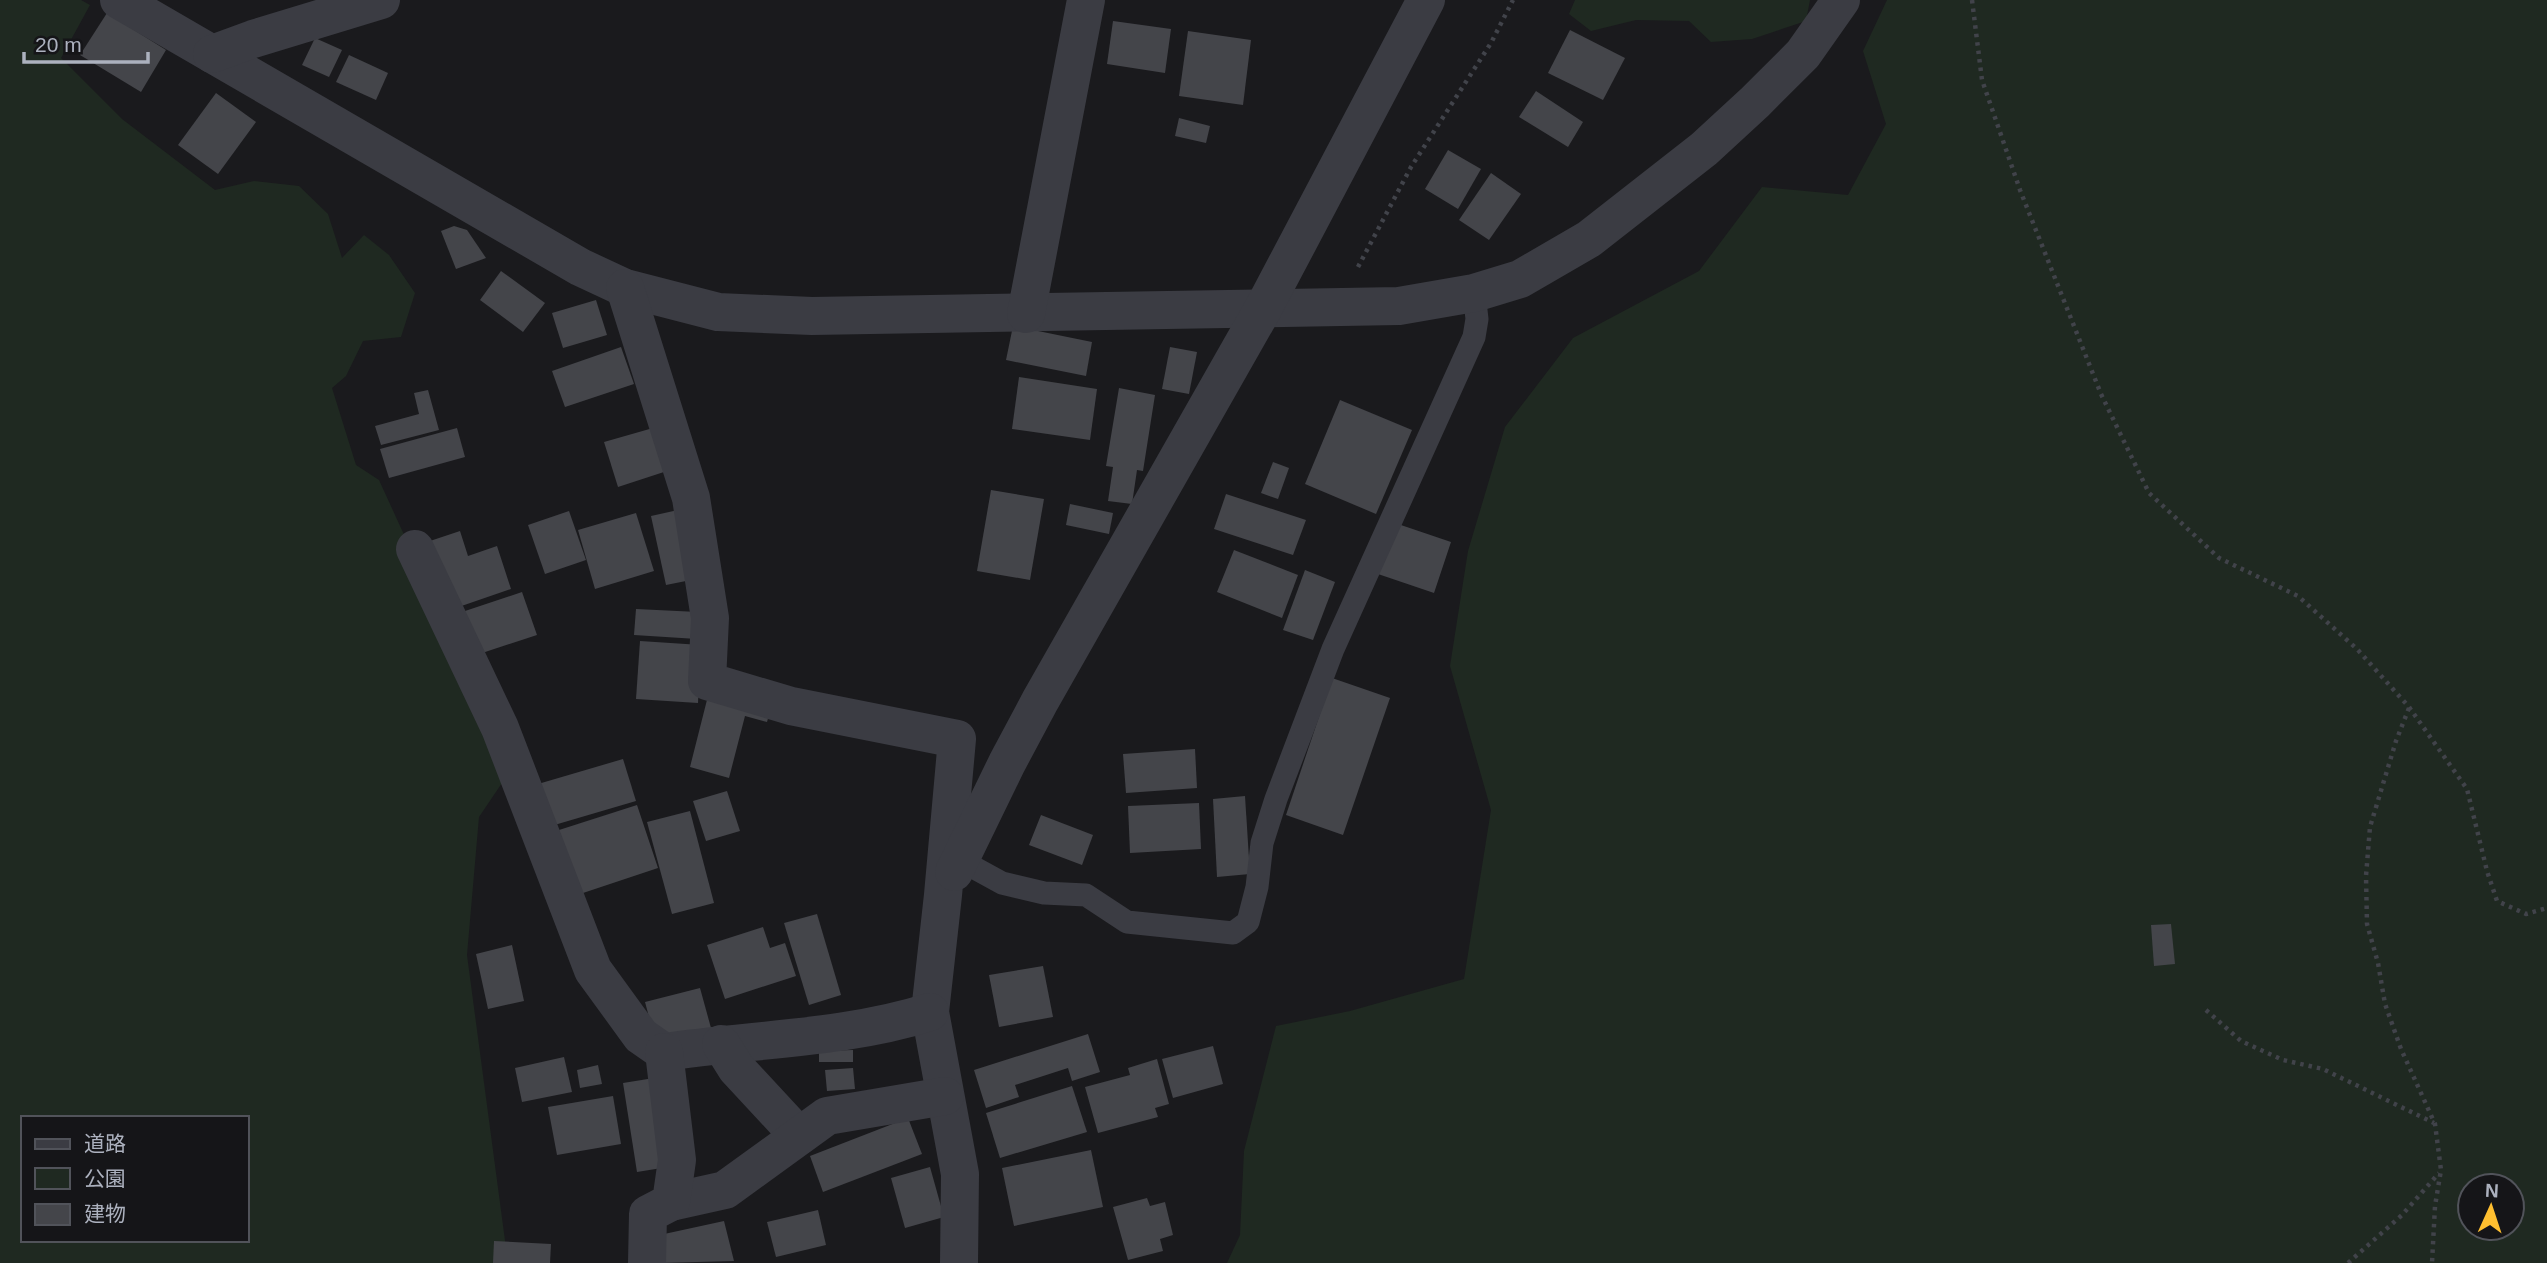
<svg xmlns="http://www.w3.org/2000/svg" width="2547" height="1263" font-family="Helvetica,'Noto Sans JP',sans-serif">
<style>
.green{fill:#1f2921;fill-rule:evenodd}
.building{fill:#44454a}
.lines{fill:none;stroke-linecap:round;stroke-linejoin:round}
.path{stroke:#41434a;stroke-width:4.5;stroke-dasharray:3.5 5;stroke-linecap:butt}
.service{stroke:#3b3c43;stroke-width:23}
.minor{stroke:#3b3c43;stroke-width:38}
</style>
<rect width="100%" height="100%" fill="#1a1a1d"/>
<g class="green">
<path d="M 0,0 L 81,0 L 90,5 L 61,58 L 122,119 L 215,190 L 254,181 L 299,186 L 328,214 L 342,258 L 364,235 L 389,255 L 415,293 L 401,337 L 363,341 L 346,376 L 332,388 L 356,465 L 379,480 L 417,563 L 502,783 L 479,817 L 467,955 L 508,1263 L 0,1263 ZM 23,1118 L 247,1118 L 247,1240 L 23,1240 Z"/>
<path d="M 1575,0 L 1810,0 L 1806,21 L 1752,39 L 1711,42 L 1689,21 L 1636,20 L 1591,31 L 1569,14 Z"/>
<path d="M 1887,0 L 2547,0 L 2547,1263 L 1227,1263 L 1240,1235 L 1244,1151 L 1276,1026 L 1350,1011 L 1464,979 L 1491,810 L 1450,666 L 1468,551 L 1505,427 L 1573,338 L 1699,271 L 1762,187 L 1848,195 L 1886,124 L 1863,51 ZM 2470,1186 L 2512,1186 L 2512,1228 L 2470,1228 Z"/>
</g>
<g class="building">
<path d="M 107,13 L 166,50 L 141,92 L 80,55 Z"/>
<path d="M 1113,21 L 1171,29 L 1165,73 L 1107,64 Z"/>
<path d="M 1570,30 L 1625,58 L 1603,100 L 1548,73 Z"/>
<path d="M 1188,31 L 1251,40 L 1243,105 L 1179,96 Z"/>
<path d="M 315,38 L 342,50 L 329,77 L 302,65 Z"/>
<path d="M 349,55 L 388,73 L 376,100 L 336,82 Z"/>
<path d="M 1536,91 L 1583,122 L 1568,147 L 1519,117 Z"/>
<path d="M 216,93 L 256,122 L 218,174 L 178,145 Z"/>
<path d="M 1179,118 L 1210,126 L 1206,143 L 1175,136 Z"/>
<path d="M 1448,150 L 1481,169 L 1458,209 L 1425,189 Z"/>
<path d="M 1491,173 L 1521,194 L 1489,240 L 1459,220 Z"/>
<path d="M 454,226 L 467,230 L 486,258 L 456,269 L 441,231 Z"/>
<path d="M 501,271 L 545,303 L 523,332 L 480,300 Z"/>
<path d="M 596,300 L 607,335 L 563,348 L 552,313 Z"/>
<path d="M 1013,326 L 1092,342 L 1086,376 L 1006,360 Z"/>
<path d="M 621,347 L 634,384 L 565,407 L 552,371 Z"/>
<path d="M 1170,347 L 1197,352 L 1189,394 L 1162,389 Z"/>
<path d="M 1019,377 L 1097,389 L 1090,440 L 1012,429 Z"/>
<path d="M 1119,388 L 1155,395 L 1143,471 L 1137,470 L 1132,504 L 1108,501 L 1113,467 L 1106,466 Z"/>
<path d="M 428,390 L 439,430 L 381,445 L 375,426 L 419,414 L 414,393 Z"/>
<path d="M 1340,400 L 1412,430 L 1376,514 L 1305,484 Z"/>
<path d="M 457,428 L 465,457 L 389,478 L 380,449 Z"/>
<path d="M 653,428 L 667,471 L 618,487 L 604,442 Z"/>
<path d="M 1273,462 L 1289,468 L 1278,499 L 1261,493 Z"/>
<path d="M 991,490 L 1044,499 L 1030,580 L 977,571 Z"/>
<path d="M 1226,494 L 1306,520 L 1293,555 L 1214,529 Z"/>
<path d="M 1070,504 L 1113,513 L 1109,534 L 1066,525 Z"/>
<path d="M 687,508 L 701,578 L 666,585 L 651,516 Z"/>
<path d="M 569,511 L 586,560 L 545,574 L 528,525 Z"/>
<path d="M 636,513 L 654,571 L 595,589 L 578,530 Z"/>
<path d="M 1395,523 L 1451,542 L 1434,593 L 1378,574 Z"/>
<path d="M 460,531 L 468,556 L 497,546 L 511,589 L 447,611 L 424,543 Z"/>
<path d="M 1234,550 L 1298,575 L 1282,618 L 1217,592 Z"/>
<path d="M 1305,570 L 1335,582 L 1313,640 L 1283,630 Z"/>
<path d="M 522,592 L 537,635 L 470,657 L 456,614 Z"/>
<path d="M 636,609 L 698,612 L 697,639 L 634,635 Z"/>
<path d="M 640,641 L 701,645 L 698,703 L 636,699 Z"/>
<path d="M 1332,678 L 1390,698 L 1343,835 L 1286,815 Z"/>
<path d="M 710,688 L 772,704 L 767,722 L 745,716 L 729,778 L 690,767 Z"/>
<path d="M 1195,749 L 1197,788 L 1126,793 L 1123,754 Z"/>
<path d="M 623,759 L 636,801 L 551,826 L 538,784 Z"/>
<path d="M 727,791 L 740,831 L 706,841 L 693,801 Z"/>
<path d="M 1245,796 L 1250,874 L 1217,877 L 1213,799 Z"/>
<path d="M 1199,803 L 1201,849 L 1130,853 L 1128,806 Z"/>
<path d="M 637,805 L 658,868 L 580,894 L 559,830 Z"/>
<path d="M 690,811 L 714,903 L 672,914 L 647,822 Z"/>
<path d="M 1041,815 L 1093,835 L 1082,865 L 1029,845 Z"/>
<path d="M 817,914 L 841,995 L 809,1005 L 784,923 Z"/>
<path d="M 2171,924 L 2175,964 L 2154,966 L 2151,925 Z"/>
<path d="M 763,927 L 770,948 L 785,943 L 796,976 L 725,999 L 707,945 Z"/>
<path d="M 512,945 L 524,1001 L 488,1009 L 476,954 Z"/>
<path d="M 1043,966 L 1053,1017 L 999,1027 L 989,975 Z"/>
<path d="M 700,988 L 711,1028 L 656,1043 L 645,1002 Z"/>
<path d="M 1088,1034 L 1100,1072 L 1072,1081 L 1068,1068 L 1015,1085 L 1019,1097 L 986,1108 L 974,1070 Z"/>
<path d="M 1213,1046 L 1223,1084 L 1173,1098 L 1162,1059 Z"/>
<path d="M 853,1050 L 853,1062 L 819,1062 L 819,1051 Z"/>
<path d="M 564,1057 L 572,1092 L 522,1102 L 515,1068 Z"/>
<path d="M 1157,1059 L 1169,1104 L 1155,1108 L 1158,1117 L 1098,1133 L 1085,1087 L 1130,1075 L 1128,1068 Z"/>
<path d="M 598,1065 L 602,1084 L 580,1088 L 577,1070 Z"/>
<path d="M 853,1068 L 855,1089 L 827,1091 L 825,1070 Z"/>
<path d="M 654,1078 L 668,1167 L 637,1172 L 623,1083 Z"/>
<path d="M 1072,1086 L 1087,1132 L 1000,1158 L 986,1113 Z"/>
<path d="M 613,1096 L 621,1144 L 557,1155 L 548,1107 Z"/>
<path d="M 908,1118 L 922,1154 L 823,1192 L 810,1156 Z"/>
<path d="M 1091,1150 L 1103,1207 L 1014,1226 L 1002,1168 Z"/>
<path d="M 930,1167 L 944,1217 L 905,1228 L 891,1178 Z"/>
<path d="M 1147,1198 L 1150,1206 L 1165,1202 L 1173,1235 L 1160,1239 L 1163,1251 L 1128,1260 L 1113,1207 Z"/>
<path d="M 818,1210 L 826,1245 L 776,1257 L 767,1222 Z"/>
<path d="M 724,1221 L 734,1261 L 661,1263 L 655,1236 Z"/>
<path d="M 494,1241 L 551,1244 L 550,1263 L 493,1263 Z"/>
</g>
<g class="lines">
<g class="path">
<path d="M 1972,0 L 1982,80 L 2020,190 L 2101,394 L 2149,493 L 2219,558 L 2298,596 L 2357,649 L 2409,707 L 2467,789 L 2487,871 L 2497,901 L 2526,914 L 2547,908"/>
<path d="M 1358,267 L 1411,167 L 1491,43 L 1513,0"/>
<path d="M 2409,708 L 2396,741 L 2370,827 L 2366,876 L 2367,924 L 2378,963 L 2385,1004 L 2401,1049 L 2435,1124 L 2441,1170 L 2435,1206 L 2432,1263"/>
<path d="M 2206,1010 L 2241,1041 L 2283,1060 L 2323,1069 L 2434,1123"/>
<path d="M 2348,1263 L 2402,1215 L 2439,1173"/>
</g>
<path class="service" d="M 960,860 L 1002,883 L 1044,893 L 1086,895 L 1127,922 L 1233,933 L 1248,922 L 1257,887 L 1262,843 L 1276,799 L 1333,649 L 1474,337 L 1477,319 L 1474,293"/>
<g class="minor">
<path d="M 119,0 L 580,267 L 625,288 L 718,312 L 812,316 L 1399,306 L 1474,293 L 1520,279 L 1589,239 L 1704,149 L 1755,102 L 1803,54 L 1841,0"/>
<path d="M 212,54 L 253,39 L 381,0"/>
<path d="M 625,288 L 691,498 L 710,618 L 707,681 L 791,706 L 957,739 L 943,895 L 930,1012 L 960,1174 L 959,1263"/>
<path d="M 1026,314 L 1086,0"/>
<path d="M 415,549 L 500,728 L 593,970 L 641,1036 L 664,1052 C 753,1039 844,1039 930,1012"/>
<path d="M 954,872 L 1007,763 L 1040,701 L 1264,307 L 1426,0"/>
<path d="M 721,1044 L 736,1068 L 799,1136"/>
<path d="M 671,1202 L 725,1190 L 827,1116 L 945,1096"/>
<path d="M 647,1263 L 648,1214 L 671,1202 L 677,1160 L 664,1052"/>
</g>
</g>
<rect x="21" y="1116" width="228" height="126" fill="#151518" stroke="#51535a" stroke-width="2"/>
<rect x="35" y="1139" width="35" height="10" fill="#3b3c43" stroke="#51535a" stroke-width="2"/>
<text x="84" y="1151" font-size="21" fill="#acb1be">道路</text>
<rect x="35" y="1168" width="35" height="21" fill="#1f2921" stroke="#51535a" stroke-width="2"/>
<text x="84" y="1186" font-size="21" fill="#acb1be">公園</text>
<rect x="35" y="1204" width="35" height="21" fill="#44454a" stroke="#51535a" stroke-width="2"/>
<text x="84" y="1221" font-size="21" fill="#acb1be">建物</text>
<g transform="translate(2491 1207) rotate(3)"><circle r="33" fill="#151518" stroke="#51535a" stroke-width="2"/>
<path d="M0-5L12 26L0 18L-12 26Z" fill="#ffbf30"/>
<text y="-10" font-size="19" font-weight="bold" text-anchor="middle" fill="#acb1be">N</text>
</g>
<path d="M24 52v10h124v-10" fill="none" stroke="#acb1be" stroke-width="3.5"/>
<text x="35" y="52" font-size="21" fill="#acb1be" stroke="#151518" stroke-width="5" paint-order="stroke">20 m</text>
</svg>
